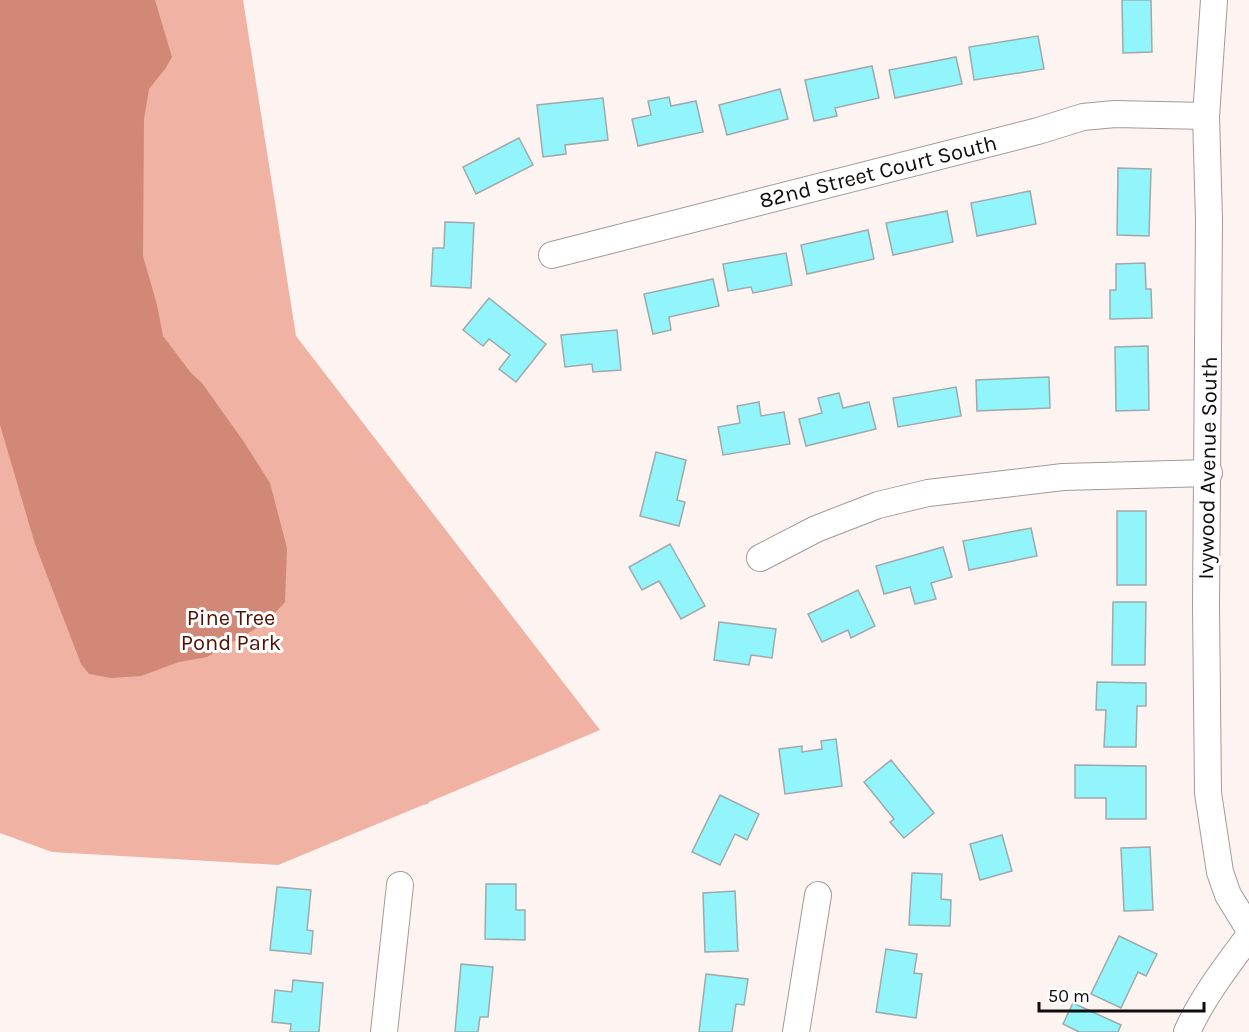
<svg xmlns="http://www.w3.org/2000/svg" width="1249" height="1032" font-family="Karla,sans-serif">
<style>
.green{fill:#efb2a3}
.water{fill:#d18876}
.building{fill:#91f5fb;stroke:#a0a9aa;stroke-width:1.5}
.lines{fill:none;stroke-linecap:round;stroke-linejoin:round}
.minor-casing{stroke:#a39a98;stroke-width:28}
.minor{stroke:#fff;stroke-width:26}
.labels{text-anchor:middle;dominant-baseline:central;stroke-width:6;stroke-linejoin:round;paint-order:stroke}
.street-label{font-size:22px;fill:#0f0c0b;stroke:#fff}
.park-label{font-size:22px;fill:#521103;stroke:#fff}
</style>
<rect width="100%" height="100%" fill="#fdf3f1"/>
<path class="green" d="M 0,0 L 243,0 L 296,336 L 600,730 L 429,802 L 428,804 L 423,805 L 278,865 L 52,852 L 0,833 Z"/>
<path class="water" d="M 0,0 L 155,0 L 172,57 L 165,69 L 149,89 L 144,119 L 143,256 L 157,305 L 163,336 L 191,373 L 202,383 L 244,442 L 270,483 L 287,548 L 285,602 L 267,622 L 207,657 L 179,662 L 141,676 L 111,678 L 89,674 L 81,664 L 35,544 L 0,425 Z"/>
<g class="building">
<path d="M 1122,0 L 1151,0 L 1152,52 L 1123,53 Z"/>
<path d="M 1038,36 L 1044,69 L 974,80 L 969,47 Z"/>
<path d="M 956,57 L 962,84 L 895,98 L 889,70 Z"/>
<path d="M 872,66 L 879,98 L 835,108 L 837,116 L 814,121 L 805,80 Z"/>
<path d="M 780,89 L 788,119 L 727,135 L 719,105 Z"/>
<path d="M 669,97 L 671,106 L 696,101 L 703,132 L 638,146 L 632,119 L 651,115 L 648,101 Z"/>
<path d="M 603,98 L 608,140 L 565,145 L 566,154 L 543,157 L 537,105 Z"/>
<path d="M 519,138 L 533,165 L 476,194 L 463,167 Z"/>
<path d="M 1118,168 L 1151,169 L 1149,236 L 1117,235 Z"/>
<path d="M 1030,191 L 1036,224 L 977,236 L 971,203 Z"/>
<path d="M 947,211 L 953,242 L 893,255 L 886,223 Z"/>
<path d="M 445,222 L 474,223 L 471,288 L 431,286 L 433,248 L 444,248 Z"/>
<path d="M 868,230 L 874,259 L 807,274 L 801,245 Z"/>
<path d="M 786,253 L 792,285 L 753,293 L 751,287 L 728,291 L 723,264 Z"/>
<path d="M 1145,263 L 1146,289 L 1151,289 L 1152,318 L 1110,319 L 1110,290 L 1116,290 L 1116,264 Z"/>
<path d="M 713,279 L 719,306 L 669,317 L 671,330 L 653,334 L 644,294 Z"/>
<path d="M 489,298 L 546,344 L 516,382 L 499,369 L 510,355 L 489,339 L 483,346 L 463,330 Z"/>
<path d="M 617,330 L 621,370 L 593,372 L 592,364 L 565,367 L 561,335 Z"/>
<path d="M 1148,346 L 1149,410 L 1116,411 L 1115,347 Z"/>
<path d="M 1049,377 L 1050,408 L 977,411 L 976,380 Z"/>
<path d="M 956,387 L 961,416 L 898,427 L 893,398 Z"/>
<path d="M 839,393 L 843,408 L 869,402 L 876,429 L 806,446 L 799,419 L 822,413 L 818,398 Z"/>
<path d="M 759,402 L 761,416 L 784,412 L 790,444 L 723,455 L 718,427 L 740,423 L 737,406 Z"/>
<path d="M 656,452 L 686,460 L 677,500 L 685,502 L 679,526 L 640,516 Z"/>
<rect x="1117" y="511" width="29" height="74"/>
<path d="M 1031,528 L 1037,556 L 969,570 L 963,541 Z"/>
<path d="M 670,544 L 705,606 L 681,619 L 659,581 L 642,590 L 629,567 Z"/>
<path d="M 943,547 L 952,577 L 931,583 L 936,599 L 915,604 L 910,587 L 884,594 L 876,566 Z"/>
<path d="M 858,590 L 875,626 L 851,638 L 848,630 L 822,642 L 808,614 Z"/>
<path d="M 1113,602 L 1146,602 L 1145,665 L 1112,665 Z"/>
<path d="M 719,622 L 776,629 L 772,658 L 751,655 L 749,665 L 714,660 Z"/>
<path d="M 1097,682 L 1146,683 L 1146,706 L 1137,706 L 1136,747 L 1104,747 L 1106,710 L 1096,710 Z"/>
<path d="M 836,739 L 842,786 L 785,794 L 779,749 L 802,746 L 802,752 L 822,749 L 821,741 Z"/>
<path d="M 891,760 L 934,813 L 904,838 L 890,822 L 894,819 L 864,782 Z"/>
<path d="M 1075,765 L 1146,766 L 1146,819 L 1106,819 L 1106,798 L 1075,798 Z"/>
<path d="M 720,795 L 759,814 L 747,840 L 735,834 L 720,865 L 692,852 Z"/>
<path d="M 1002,835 L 1012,871 L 980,880 L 970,844 Z"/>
<path d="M 1150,847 L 1153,910 L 1124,911 L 1121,848 Z"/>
<path d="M 912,873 L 942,874 L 941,899 L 951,900 L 950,926 L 909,925 Z"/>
<path d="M 486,884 L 516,884 L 516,910 L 525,910 L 525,940 L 485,939 Z"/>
<path d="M 277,887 L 311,890 L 307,930 L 313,931 L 311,954 L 270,950 Z"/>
<path d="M 735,891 L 738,951 L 705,952 L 703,893 Z"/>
<path d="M 1119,936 L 1157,954 L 1146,976 L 1138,972 L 1121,1008 L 1091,994 Z"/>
<path d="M 886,949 L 917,954 L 914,973 L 922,974 L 916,1018 L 876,1012 Z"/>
<path d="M 461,964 L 493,967 L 488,1017 L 480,1017 L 478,1032 L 455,1032 Z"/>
<path d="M 706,974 L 748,979 L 744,1005 L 736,1004 L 732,1032 L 699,1032 Z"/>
<path d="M 293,980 L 323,983 L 319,1032 L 290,1032 L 291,1024 L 272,1022 L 275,990 L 292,992 Z"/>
<path d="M 1073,1003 L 1121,1025 L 1118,1032 L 1079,1032 L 1063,1024 Z"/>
</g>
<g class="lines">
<defs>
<g id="minor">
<path d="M 1214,0 L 1206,116 L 1209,220 L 1206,605 L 1208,793 L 1220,872 L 1228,895 L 1249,929"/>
<path d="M 552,255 L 1038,131 L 1083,117 L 1115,114 L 1206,116"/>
<path d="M 760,558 L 816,529 L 878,505 L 928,493 L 1063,477 L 1209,473"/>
<path d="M 384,1032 L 400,885"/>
<path d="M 796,1032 L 818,895"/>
<path d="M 1187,1032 C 1202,998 1226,967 1249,936"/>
</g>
</defs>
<use href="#minor" class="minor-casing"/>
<use href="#minor" class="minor"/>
</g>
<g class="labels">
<g class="street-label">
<text transform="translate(878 172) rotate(-14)">82nd Street Court South</text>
<text transform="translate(1208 468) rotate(-89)">Ivywood Avenue South</text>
</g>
<g class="park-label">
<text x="231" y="618">Pine Tree<tspan x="231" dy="25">Pond Park</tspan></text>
</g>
</g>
<path d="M1039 1002v9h165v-9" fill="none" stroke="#0f0c0b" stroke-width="3"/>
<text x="1048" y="1002" font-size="18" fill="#0f0c0b" stroke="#ffffff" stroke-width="4.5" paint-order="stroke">50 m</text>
</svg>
